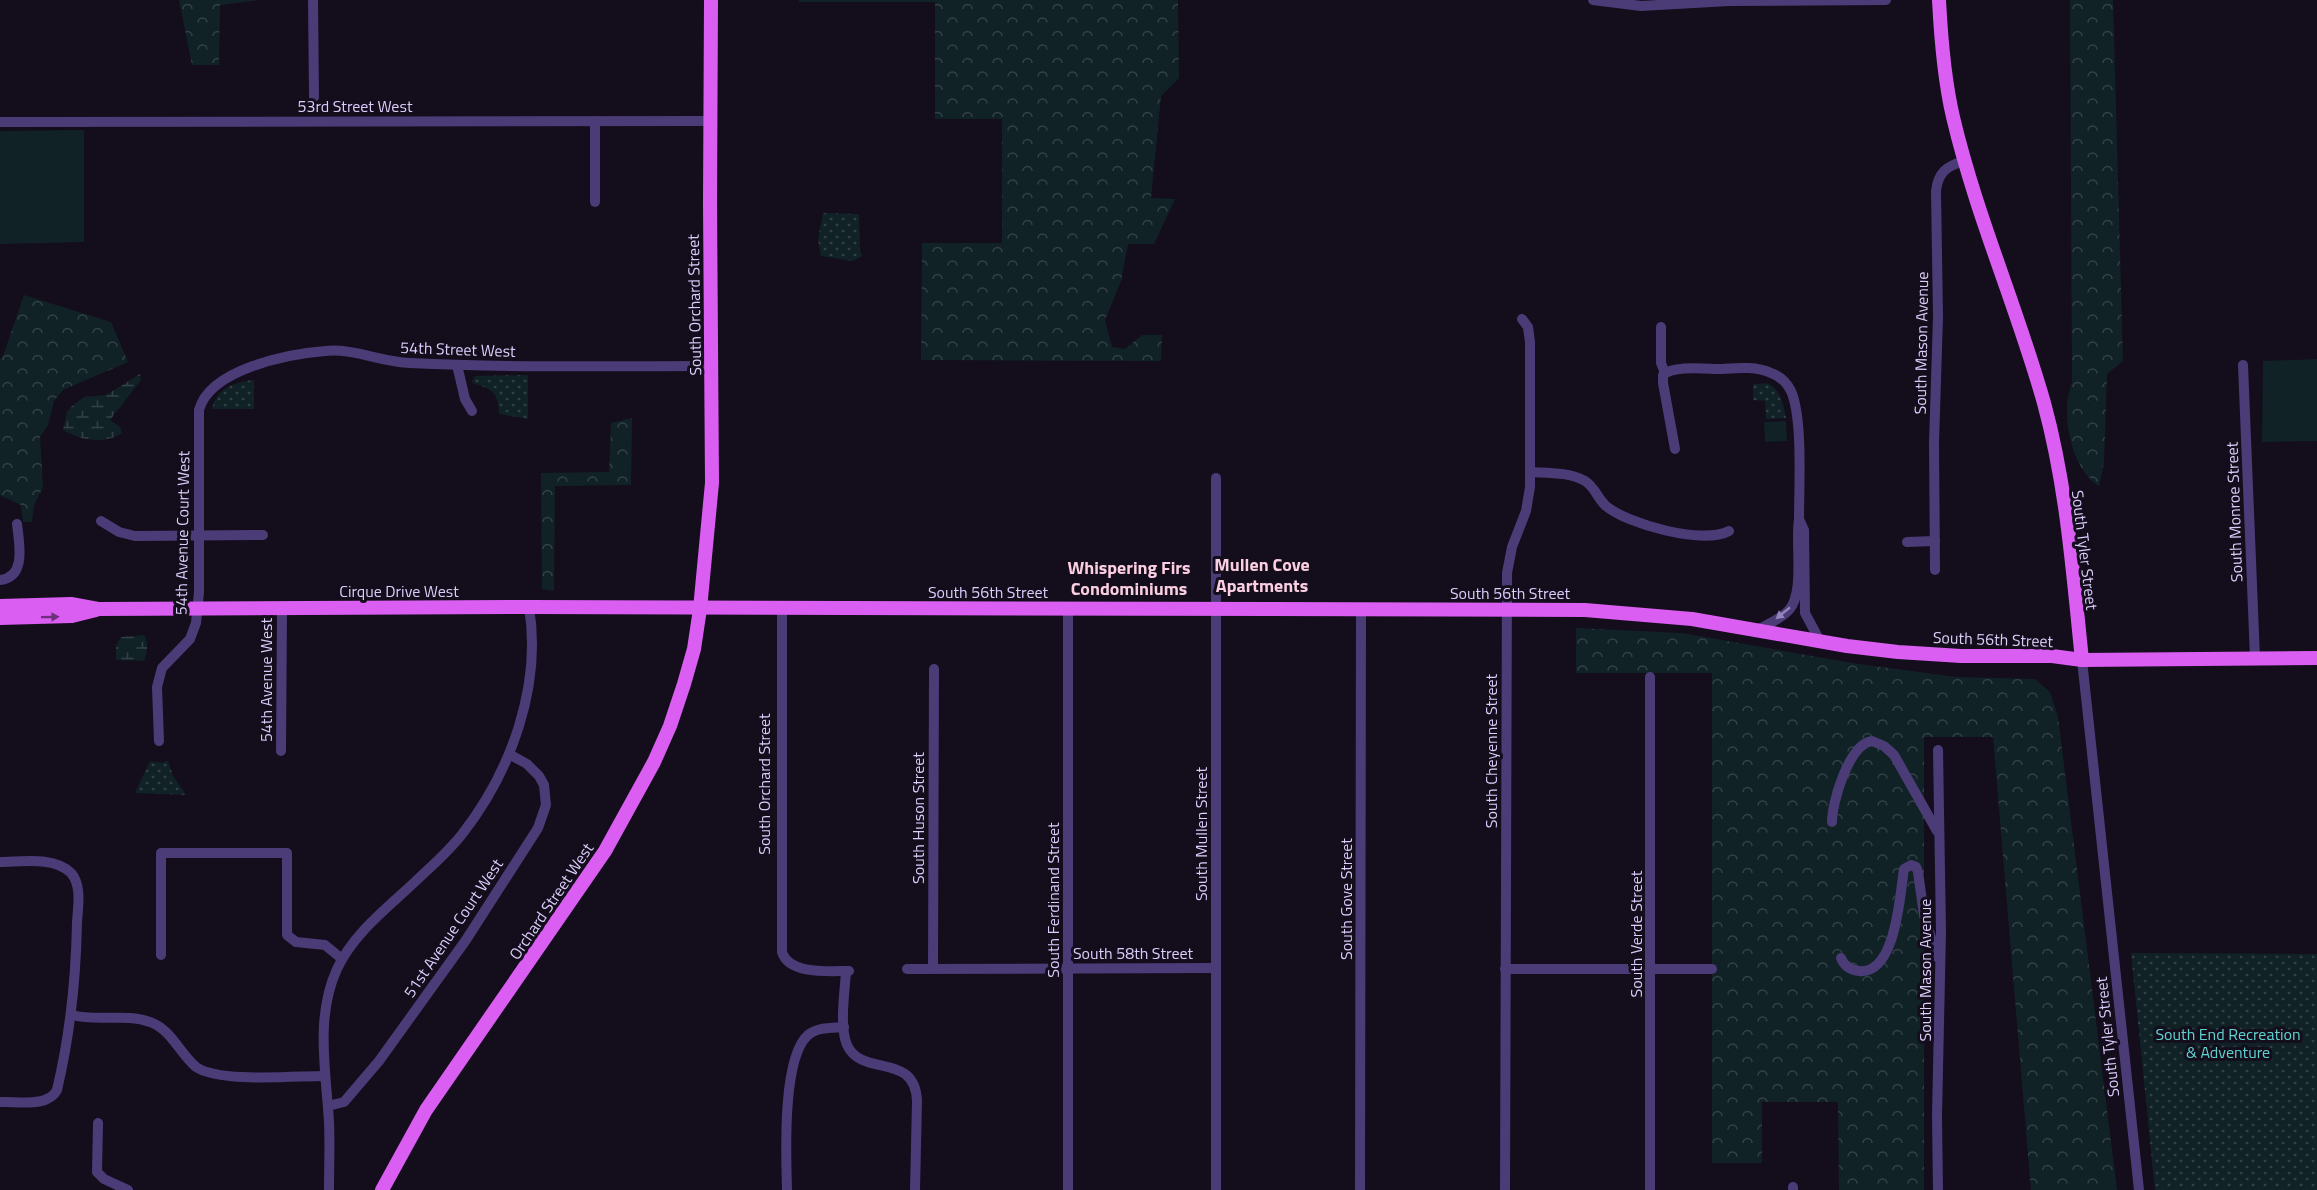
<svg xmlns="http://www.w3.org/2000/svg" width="2317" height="1190" font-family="'Titillium Web',sans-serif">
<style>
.grass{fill:#112226}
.forest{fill:url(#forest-crowns)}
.wetland{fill:url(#wetland-marsh)}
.park{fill:url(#park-dots)}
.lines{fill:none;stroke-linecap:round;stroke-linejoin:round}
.minor{stroke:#4b3c77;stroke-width:10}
.major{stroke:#da5ef1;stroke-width:14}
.oneway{fill:#9484b9}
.oneway2{fill:#6d317c}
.labels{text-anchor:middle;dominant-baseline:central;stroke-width:6;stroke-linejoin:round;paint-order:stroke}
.street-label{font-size:16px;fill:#dccdfb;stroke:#130d1c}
.park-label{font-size:16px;fill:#60d3cf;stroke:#130d1c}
.neighbourhood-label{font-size:18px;font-weight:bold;fill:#fbcfe1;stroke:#130d1c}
</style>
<defs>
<pattern id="forest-crowns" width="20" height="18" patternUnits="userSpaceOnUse" patternTransform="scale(1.5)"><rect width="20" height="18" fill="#112226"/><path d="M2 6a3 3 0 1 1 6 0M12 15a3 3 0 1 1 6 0" fill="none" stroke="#334146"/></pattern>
<pattern id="wetland-marsh" width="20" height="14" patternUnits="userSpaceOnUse" patternTransform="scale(1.5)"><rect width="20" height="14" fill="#112226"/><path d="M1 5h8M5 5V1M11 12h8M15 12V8" fill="none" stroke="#334146"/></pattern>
<pattern id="park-dots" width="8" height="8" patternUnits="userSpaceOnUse" patternTransform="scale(1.5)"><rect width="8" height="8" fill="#112226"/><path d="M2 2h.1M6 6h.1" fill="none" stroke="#334146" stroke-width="1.8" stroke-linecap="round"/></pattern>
</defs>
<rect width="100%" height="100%" fill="#130d1c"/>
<g class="grass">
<path d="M 84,130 L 84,242 L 0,244 L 0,131 Z"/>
<path d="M 2317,359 L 2317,441 L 2262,442 L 2263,361 Z"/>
<path d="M 1786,421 L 1787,441 L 1765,442 L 1764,422 Z"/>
</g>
<g class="forest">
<path d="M 179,0 L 260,0 L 220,5 L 219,65 L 192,65 Z"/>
<path d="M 799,0 L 1178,0 L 1179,78 L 1161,96 L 1151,198 L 1175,199 L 1154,244 L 1128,244 L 1121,281 L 1105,320 L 1112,347 L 1125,349 L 1142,335 L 1162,335 L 1161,361 L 921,360 L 922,243 L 1002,243 L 1002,119 L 935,119 L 935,2 L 799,2 Z"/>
<path d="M 2070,0 L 2113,0 L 2123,361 L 2107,374 L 2104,462 L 2099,486 C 2076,473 2066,433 2067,407 C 2067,398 2071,389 2072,380 Z"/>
<path d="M 24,295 L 111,322 L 128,362 L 63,390 L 54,401 L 48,425 L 40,437 L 43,487 L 34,505 L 32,522 L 23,522 L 21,505 L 0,495 L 0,359 L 3,356 Z"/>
<path d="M 632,418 L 631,485 L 555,486 L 554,591 L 542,589 L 541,473 L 609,472 L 611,423 Z"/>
<path d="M 1576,628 L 1682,633 L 1852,663 L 1956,677 L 2035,679 L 2050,692 L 2058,717 L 2117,1190 L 2031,1190 L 1993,737 L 1924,737 L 1924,1190 L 1839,1190 L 1838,1102 L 1762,1102 L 1762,1163 L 1712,1163 L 1712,673 L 1576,673 Z"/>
</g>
<g class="wetland">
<path d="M 140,374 L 141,380 L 110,420 L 120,427 L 122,433 C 105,445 79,440 63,430 L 67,412 L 72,406 L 84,397 L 106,395 Z"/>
<path d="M 144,635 C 149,643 147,652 144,661 L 116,660 L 116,645 L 121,637 Z"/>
</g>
<g class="park">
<path d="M 823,213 L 859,214 L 860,250 L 862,256 L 853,261 L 821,256 L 818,239 Z"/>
<path d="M 528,375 L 528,419 L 499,414 C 498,391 492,389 472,383 L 472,381 L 475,376 Z"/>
<path d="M 254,380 L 254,409 L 212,409 C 216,388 235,382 254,380 Z"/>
<path d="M 1753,384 C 1757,384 1764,383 1768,384 C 1780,388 1784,407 1786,418 L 1766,419 L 1765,401 L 1753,400 Z"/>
<path d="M 150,761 L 162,763 L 168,761 L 173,776 L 186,795 L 135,793 Z"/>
<path d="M 2131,953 L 2317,954 L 2317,1190 L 2155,1190 Z"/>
</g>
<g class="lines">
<g class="minor">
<path d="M 313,0 L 314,97"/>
<path d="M 1593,0 L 1641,6 L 1729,1 L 1886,0"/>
<path d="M 595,121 L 595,202"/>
<path d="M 0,122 L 711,121"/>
<path d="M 1661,327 L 1661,363 L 1665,373"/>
<path d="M 457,365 L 465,399 L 472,411"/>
<path d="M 2243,365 L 2255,658"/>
<path d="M 1675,449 L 1663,383 L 1663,375 C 1674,365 1707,369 1721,369 C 1737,368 1756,366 1771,373 C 1780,376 1787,383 1791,391 C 1803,418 1799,487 1799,519 C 1795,543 1805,592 1789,610 C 1781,619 1768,624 1757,630"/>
<path d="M 1530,472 C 1547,473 1570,472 1585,481 C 1595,487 1597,498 1606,506 C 1627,524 1703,545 1729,531"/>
<path d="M 1799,519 L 1804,530 L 1805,613 L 1820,641"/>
<path d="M 101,521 L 119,532 L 135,536 L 263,535"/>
<path d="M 1907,542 L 1935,541"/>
<path d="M 1935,570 L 1934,443 L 1938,317 L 1936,191 C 1938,172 1947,166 1964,161"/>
<path d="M 0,580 C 27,577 19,543 17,524"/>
<path d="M 782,609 L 782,952 C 789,975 830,971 849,971"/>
<path d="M 1068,609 L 1068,1190"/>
<path d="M 2082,660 L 2139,1190"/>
<path d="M 159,741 L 157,687 L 162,668 L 190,639 L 196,623 L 199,592 L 199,410 C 210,369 288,354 325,351 C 354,348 381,362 410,363 C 510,368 611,366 711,366"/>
<path d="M 1938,750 L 1941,931 L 1937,1116 L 1938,1190"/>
<path d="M 281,751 L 282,608"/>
<path d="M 1832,822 C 1832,802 1849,744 1872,741 L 1884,746 L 1894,755 L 1937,831"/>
<path d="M 0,862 C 21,862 54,856 71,873 C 82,885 78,907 77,922 C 76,980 70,1035 57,1090 C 48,1108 17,1101 0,1102"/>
<path d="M 161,955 L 161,853 L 287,853 L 287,935 L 296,942 L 325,945 L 342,959"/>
<path d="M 1841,958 C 1844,966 1851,970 1859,971 C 1896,975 1900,894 1904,869 L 1911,865 L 1916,867 L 1918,872 L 1924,915 L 1937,957"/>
<path d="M 933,968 L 934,669"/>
<path d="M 907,969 L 1216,968"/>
<path d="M 1505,969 L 1712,969"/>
<path d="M 846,971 C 845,991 839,1026 847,1045 C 862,1078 915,1051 917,1101 L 915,1190"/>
<path d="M 72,1015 C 97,1022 125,1013 150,1022 C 171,1029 180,1054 196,1067 C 219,1083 295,1076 325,1076"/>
<path d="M 328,1106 L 344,1102 L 379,1061 L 466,940 L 538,828 L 546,805 L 544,785 L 539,776 L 527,764 L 509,754"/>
<path d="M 98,1123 L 97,1172 L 104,1179 L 128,1190"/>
<path d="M 329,1190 C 329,1167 330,1144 329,1122 C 326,1071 315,1017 337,969 C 354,932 390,906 419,878 C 434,864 450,850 463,833 C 511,771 542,686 529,607"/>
<path d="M 787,1190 C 786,1155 782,1058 808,1035 C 818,1027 832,1028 844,1027"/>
<path d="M 1216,1190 L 1216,478"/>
<path d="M 1360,1190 L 1361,609"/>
<path d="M 1505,1190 L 1507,573 L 1512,547 L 1526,511 L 1530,487 L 1530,342 L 1528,327 L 1522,319"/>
<path d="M 1650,1190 L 1650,677"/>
<path d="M 1793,1190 L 1793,1187"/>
</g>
<g class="major">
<path d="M 1939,0 C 1941,39 1944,79 1953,117 C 1976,215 2017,307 2044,403 C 2067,487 2073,574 2082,660"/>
<path d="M 0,606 L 71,604 L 98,609 L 529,607 L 1585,610 L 1692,619 L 1847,646 L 1898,652 L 1961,656 L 2052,656 L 2082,660 L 2317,658"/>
<path d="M 0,618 L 72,616 L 96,610"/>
<path d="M 382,1190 L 426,1110 L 605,851 L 654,762 L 670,726 L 684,684 L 694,649 L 700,609 L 712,483 L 710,202 L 711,0"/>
</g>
</g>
<defs><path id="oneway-solid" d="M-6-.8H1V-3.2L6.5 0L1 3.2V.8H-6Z" transform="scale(1.5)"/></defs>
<use class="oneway" href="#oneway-solid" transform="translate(1783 613) rotate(141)"/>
<use class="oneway2" href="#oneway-solid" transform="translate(50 617) rotate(-1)"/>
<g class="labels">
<g class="street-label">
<text x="355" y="106">53rd Street West</text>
<text transform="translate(694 305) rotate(-91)">South Orchard Street</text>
<text transform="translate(1921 343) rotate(-89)">South Mason Avenue</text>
<text transform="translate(458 349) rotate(2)">54th Street West</text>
<text transform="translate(2234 512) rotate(-92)">South Monroe Street</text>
<text transform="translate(182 533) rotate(-89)">54th Avenue Court West</text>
<text transform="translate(2085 550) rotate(83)">South Tyler Street</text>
<text x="399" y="591">Cirque Drive West</text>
<text x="988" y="592">South 56th Street</text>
<text x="1510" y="593">South 56th Street</text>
<text transform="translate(1993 639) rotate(2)">South 56th Street</text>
<text transform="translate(266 680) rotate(-90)">54th Avenue West</text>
<text transform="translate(1491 751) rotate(-90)">South Cheyenne Street</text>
<text transform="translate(764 784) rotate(-90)">South Orchard Street</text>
<text transform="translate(918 818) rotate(-90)">South Huson Street</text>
<text transform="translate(1201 834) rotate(-90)">South Mullen Street</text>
<text transform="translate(1346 899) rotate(-90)">South Gove Street</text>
<text transform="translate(1053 900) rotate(-90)">South Ferdinand Street</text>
<text transform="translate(551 901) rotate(-56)">Orchard Street West</text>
<text transform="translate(453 928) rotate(-56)">51st Avenue Court West</text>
<text transform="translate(1636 934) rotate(-90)">South Verde Street</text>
<text x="1133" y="953">South 58th Street</text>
<text transform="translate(1925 970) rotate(-90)">South Mason Avenue</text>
<text transform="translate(2107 1037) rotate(-96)">South Tyler Street</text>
</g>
<g class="park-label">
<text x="2228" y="1034">South End Recreation<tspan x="2228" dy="18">&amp; Adventure</tspan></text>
</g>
<g class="neighbourhood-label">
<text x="1262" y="564">Mullen Cove<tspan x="1262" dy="21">Apartments</tspan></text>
<text x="1129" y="567">Whispering Firs<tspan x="1129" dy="21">Condominiums</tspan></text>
</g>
</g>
</svg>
